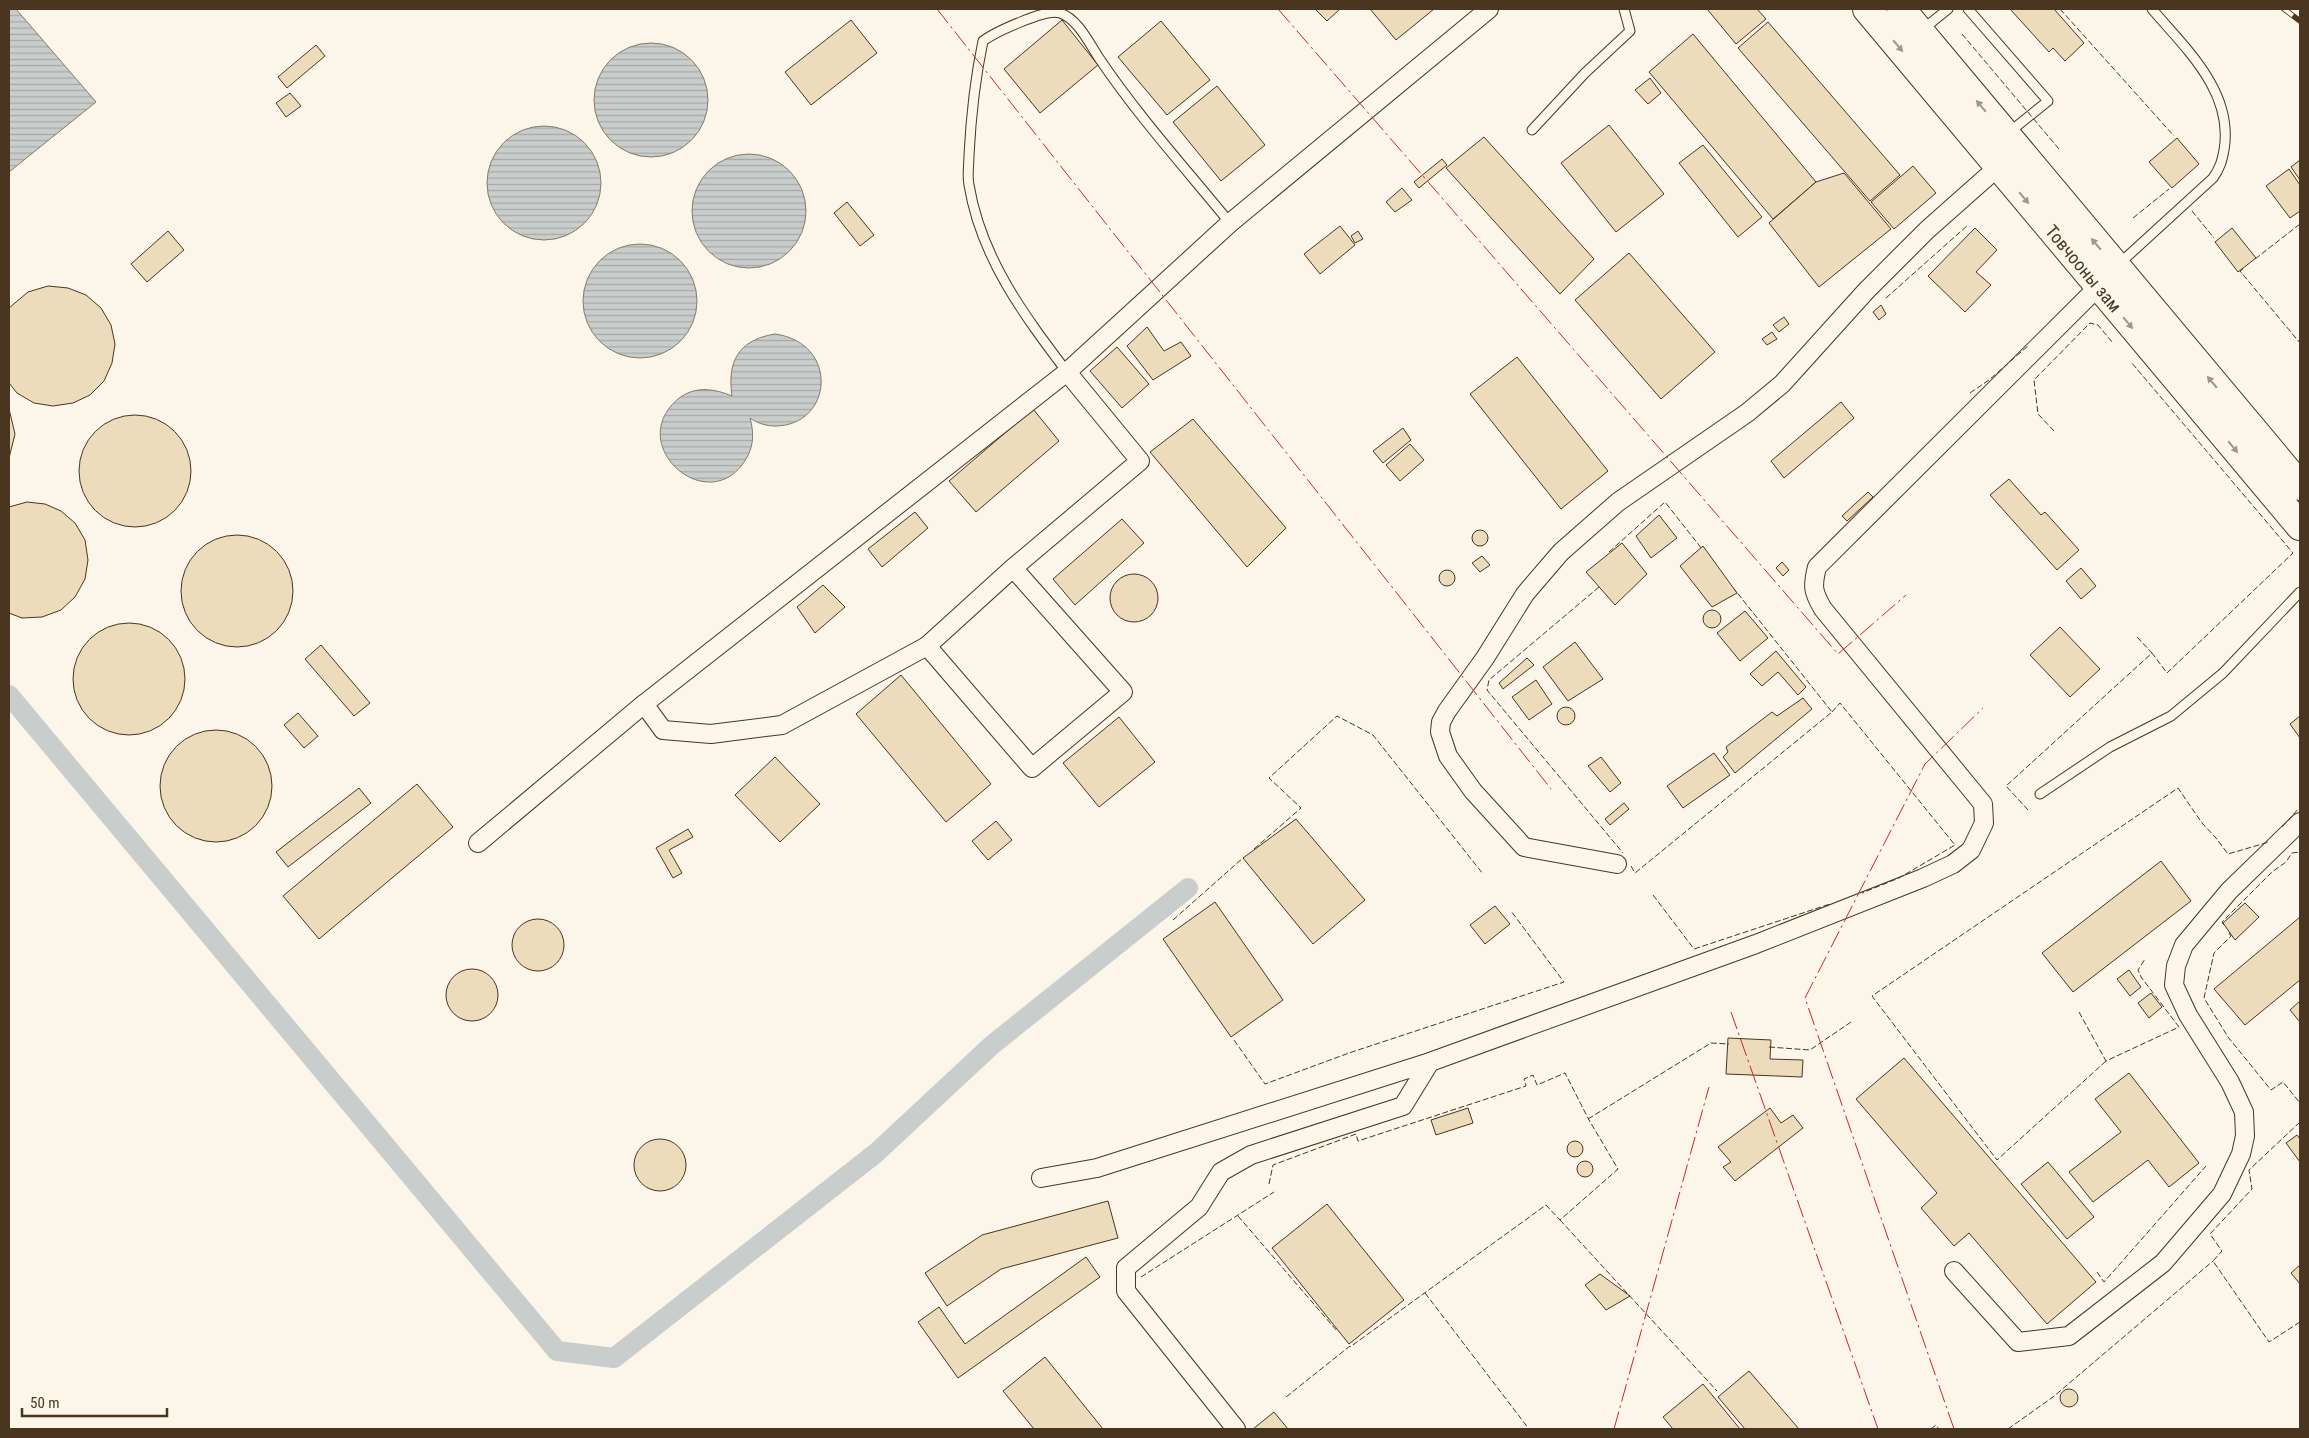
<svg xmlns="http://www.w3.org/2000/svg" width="2309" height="1438" font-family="'Roboto Condensed',sans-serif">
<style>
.water{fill:url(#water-rules);stroke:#887966}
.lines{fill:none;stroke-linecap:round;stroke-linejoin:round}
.canal{stroke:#c9cecd;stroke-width:20}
.building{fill:#ecdcbc;stroke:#4a3520}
.lane-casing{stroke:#4a3520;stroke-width:11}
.street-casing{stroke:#4a3520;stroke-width:20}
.highway-casing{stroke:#4a3520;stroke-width:30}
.lane{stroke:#fbf6e9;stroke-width:9}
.street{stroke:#fbf6e9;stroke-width:18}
.highway{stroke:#fbf6e9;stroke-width:28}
.rail-casing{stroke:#4a3520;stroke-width:5.5}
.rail{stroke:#fbf6e9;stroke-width:4;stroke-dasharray:11;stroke-linecap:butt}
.fence{stroke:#4a3520;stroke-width:1;stroke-dasharray:6 2.5;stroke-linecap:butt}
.power{stroke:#c62828;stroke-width:1;stroke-dasharray:18 4 2.5 4;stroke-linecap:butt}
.oneway{fill:#a29684}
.labels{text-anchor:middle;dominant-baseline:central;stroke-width:4;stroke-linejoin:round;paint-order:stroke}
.street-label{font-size:18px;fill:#4a3520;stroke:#fbf6e9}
</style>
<defs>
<pattern id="water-rules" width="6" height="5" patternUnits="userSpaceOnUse" patternTransform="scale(1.25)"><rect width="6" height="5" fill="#c9cecd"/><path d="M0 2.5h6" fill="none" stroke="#a5a8a6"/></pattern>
</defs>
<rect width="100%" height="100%" fill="#fbf6e9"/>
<g class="water">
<path d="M 9,9 L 16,9 L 96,102 L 9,172 Z"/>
<circle cx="651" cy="100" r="57"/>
<circle cx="544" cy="183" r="57"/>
<circle cx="749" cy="211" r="57"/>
<circle cx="640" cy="301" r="57"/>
<path d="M 775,334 C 840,343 833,426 775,426 C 766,426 757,423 750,418 C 754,432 754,446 746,459 C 710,520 623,446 678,399 C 695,385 715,389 732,396 C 727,362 738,340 775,334 Z"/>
</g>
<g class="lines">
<path class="canal" d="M 9,695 L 557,1351 L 614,1358 L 876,1153 L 992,1045 L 1188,888"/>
</g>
<g class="building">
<path d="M 1315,9 L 1340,9 L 1327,21 Z"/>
<path d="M 1370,9 L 1434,9 L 1396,40 Z"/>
<path d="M 1707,9 L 1757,9 L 1766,19 L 1736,44 Z"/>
<path d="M 2010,9 L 2054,9 L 2084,43 L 2065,61 L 2053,48 L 2049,52 Z"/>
<path d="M 851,20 L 877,53 L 811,105 L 785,72 Z"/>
<path d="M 1062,20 L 1098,65 L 1040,113 L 1004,69 Z"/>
<path d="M 1161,21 L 1210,80 L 1167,115 L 1118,57 Z"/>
<path d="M 1768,22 L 1900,175 L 1870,201 L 1738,48 Z"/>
<path d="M 1693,34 L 1816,182 L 1773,219 L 1649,72 Z"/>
<path d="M 316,45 L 325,56 L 287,88 L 278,77 Z"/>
<path d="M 1650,78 L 1661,93 L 1648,104 L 1635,90 Z"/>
<path d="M 1217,86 L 1265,145 L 1221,181 L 1173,122 Z"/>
<path d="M 290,93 L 301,106 L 286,117 L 276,103 Z"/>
<path d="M 1609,125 L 1664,194 L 1616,232 L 1561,163 Z"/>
<path d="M 1484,137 L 1594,259 L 1560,294 L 1446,168 Z"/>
<path d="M 2177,138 L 2199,164 L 2172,188 L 2149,162 Z"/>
<path d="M 1703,145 L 1762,217 L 1738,237 L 1679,163 Z"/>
<path d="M 1442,159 L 1447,165 L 1419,188 L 1414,182 Z"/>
<path d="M 2300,160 L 2300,180 L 2291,167 Z"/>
<path d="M 1913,166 L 1936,193 L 1894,229 L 1871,202 Z"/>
<path d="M 2289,169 L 2300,185 L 2300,211 L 2290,218 L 2266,186 Z"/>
<path d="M 1844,173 L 1891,229 L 1819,287 L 1769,223 L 1816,182 Z"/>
<path d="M 1402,188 L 1412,200 L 1395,212 L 1386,202 Z"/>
<path d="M 847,202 L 874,235 L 860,246 L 834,213 Z"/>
<path d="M 1340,226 L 1355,245 L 1320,274 L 1304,254 Z"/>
<path d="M 1975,228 L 1997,250 L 1976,272 L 1991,285 L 1965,312 L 1928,276 Z"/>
<path d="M 2232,228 L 2256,258 L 2238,272 L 2215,242 Z"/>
<path d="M 168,231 L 184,250 L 147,282 L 131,264 Z"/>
<path d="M 1358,231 L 1363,239 L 1355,243 L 1351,236 Z"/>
<path d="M 1629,253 L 1715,352 L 1661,399 L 1575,300 Z"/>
<path d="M 48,286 L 68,288 L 86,295 L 101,308 L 111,325 L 115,344 L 112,363 L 104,381 L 90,395 L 73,403 L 53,406 L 34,403 L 17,393 L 9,383 L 9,308 L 28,292 Z"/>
<path d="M 1881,305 L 1886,314 L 1879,320 L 1873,312 Z"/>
<path d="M 1784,317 L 1789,324 L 1779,332 L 1773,325 Z"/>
<path d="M 1147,327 L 1164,351 L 1181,342 L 1191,356 L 1153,380 L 1127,346 Z"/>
<path d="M 1772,332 L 1777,339 L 1767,345 L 1762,339 Z"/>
<path d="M 1117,347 L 1149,384 L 1122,408 L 1090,371 Z"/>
<path d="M 1517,357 L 1608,471 L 1561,509 L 1470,394 Z"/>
<path d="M 1841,402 L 1854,418 L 1784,478 L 1771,461 Z"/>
<path d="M 9,409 L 15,434 L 9,458 Z"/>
<path d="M 1033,409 L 1059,441 L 976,512 L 949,481 Z"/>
<circle cx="135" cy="471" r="56"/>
<path d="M 1193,419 L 1286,528 L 1247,567 L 1150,452 Z"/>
<path d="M 1403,428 L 1411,440 L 1383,463 L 1373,451 Z"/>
<path d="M 1410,444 L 1424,460 L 1400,481 L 1386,465 Z"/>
<path d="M 2009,479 L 2041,515 L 2045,512 L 2079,550 L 2057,570 L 1990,495 Z"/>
<path d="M 1868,492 L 1873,497 L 1847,521 L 1842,516 Z"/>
<path d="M 27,502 L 45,504 L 61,511 L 75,523 L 85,540 L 88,560 L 85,579 L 75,597 L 61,610 L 42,617 L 22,618 L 9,613 L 9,507 Z"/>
<path d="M 915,512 L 928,528 L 882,567 L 868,549 Z"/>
<path d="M 1659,515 L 1677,538 L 1651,558 L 1636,536 Z"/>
<path d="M 1122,519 L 1144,543 L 1075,605 L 1053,579 Z"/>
<circle cx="1480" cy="538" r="8"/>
<circle cx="237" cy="591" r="56"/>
<path d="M 1622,543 L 1647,574 L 1615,605 L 1586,572 Z"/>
<path d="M 1703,546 L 1737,593 L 1712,607 L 1680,566 Z"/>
<path d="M 1482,556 L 1490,565 L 1480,572 L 1472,563 Z"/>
<path d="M 1782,562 L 1789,570 L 1783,576 L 1776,568 Z"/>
<path d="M 2081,568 L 2096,586 L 2081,599 L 2066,581 Z"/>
<circle cx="1447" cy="578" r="8"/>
<circle cx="1134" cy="598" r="24"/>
<path d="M 823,585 L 845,607 L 815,633 L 797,607 Z"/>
<circle cx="1712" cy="619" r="9"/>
<path d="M 1745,611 L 1768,638 L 1740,661 L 1717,633 Z"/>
<circle cx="129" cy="679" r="56"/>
<path d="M 2060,627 L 2100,669 L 2070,697 L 2030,655 Z"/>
<path d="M 1575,642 L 1603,679 L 1568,701 L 1543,667 Z"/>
<path d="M 321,645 L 370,703 L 354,716 L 305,659 Z"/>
<path d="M 1776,651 L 1806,687 L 1798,695 L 1778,672 L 1762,686 L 1750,674 Z"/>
<path d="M 1527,658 L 1534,665 L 1503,689 L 1499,683 Z"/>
<path d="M 901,675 L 991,784 L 946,822 L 856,714 Z"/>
<path d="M 1536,680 L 1552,704 L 1529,720 L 1512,697 Z"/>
<path d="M 1803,698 L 1812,709 L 1735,773 L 1723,757 L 1728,752 L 1726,747 L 1772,712 L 1777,716 Z"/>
<circle cx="1566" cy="716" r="9"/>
<path d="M 298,713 L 318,736 L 304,748 L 284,725 Z"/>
<path d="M 2300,716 L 2300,738 L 2290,724 Z"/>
<path d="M 1119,717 L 1155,762 L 1099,807 L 1063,763 Z"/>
<circle cx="216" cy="786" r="56"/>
<path d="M 1714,753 L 1730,775 L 1683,808 L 1667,786 Z"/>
<path d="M 775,757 L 820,804 L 780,842 L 735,795 Z"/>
<path d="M 1601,757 L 1621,783 L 1610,792 L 1588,766 Z"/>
<path d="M 417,784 L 453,827 L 319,939 L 283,896 Z"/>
<path d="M 359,788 L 371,803 L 288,867 L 276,852 Z"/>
<path d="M 1624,803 L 1629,809 L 1610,825 L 1605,819 Z"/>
<path d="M 1296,819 L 1365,900 L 1313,944 L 1243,858 Z"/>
<path d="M 996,821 L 1012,840 L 988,860 L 972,841 Z"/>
<path d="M 688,829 L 693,837 L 669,850 L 682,873 L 673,878 L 656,848 Z"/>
<path d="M 2161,861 L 2191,901 L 2073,992 L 2042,953 Z"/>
<path d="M 1215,902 L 1283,1000 L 1231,1037 L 1163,939 Z"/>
<path d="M 2245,903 L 2259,917 L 2235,940 L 2223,923 Z"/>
<path d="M 1495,906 L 1510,924 L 1485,944 L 1470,925 Z"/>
<path d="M 2300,917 L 2300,980 L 2245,1025 L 2214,989 Z"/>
<circle cx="538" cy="945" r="26"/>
<circle cx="472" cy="995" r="26"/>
<path d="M 2129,970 L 2141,987 L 2130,996 L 2117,979 Z"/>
<path d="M 2151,993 L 2162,1007 L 2149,1018 L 2138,1003 Z"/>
<path d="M 2300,1001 L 2300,1022 L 2290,1010 Z"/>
<path d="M 1728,1038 L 1771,1040 L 1770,1059 L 1803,1060 L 1802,1077 L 1726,1074 Z"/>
<path d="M 1904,1058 L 2096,1282 L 2047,1324 L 1969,1233 L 1954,1246 L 1921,1208 L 1937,1193 L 1856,1099 Z"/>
<path d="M 2129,1073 L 2199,1163 L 2169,1187 L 2148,1160 L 2093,1202 L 2069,1172 L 2121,1132 L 2095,1099 Z"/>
<path d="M 1468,1108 L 1473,1123 L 1436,1135 L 1431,1120 Z"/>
<path d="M 1770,1108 L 1781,1123 L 1793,1115 L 1803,1128 L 1735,1181 L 1723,1167 L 1731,1162 L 1718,1147 Z"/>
<path d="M 2297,1135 L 2300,1139 L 2300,1162 L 2286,1143 Z"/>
<circle cx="660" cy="1165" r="26"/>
<circle cx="1575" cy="1149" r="8"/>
<circle cx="1585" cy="1169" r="8"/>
<path d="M 2048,1162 L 2094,1217 L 2067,1239 L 2021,1184 Z"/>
<path d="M 1108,1201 L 1118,1238 L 1001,1269 L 947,1306 L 925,1273 L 982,1235 Z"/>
<path d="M 1327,1204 L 1404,1300 L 1349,1344 L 1272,1248 Z"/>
<path d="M 1086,1257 L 1100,1277 L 958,1378 L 918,1322 L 939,1307 L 965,1344 Z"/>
<path d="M 2300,1265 L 2300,1284 L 2291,1273 Z"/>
<path d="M 1600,1274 L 1630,1296 L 1606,1310 L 1585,1285 Z"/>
<path d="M 1045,1357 L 1103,1429 L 1034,1429 L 1003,1391 Z"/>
<path d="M 1749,1371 L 1799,1429 L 1745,1429 L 1718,1397 Z"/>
<path d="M 1703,1384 L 1740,1429 L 1673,1429 L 1663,1417 Z"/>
<circle cx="2069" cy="1398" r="9"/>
<path d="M 1274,1412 L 1288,1429 L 1253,1429 Z"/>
</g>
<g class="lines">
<defs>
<g id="lane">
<path d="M 1968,9 L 2048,101 L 2007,134"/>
<path d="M 1922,30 L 1948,9"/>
<path d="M 1532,130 L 1585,73 L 1630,31 L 1624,9"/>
<path d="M 2119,264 L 2213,178 C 2220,168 2222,161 2224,150 C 2234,92 2186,49 2152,9"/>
<path d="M 1067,372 C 1024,315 981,258 969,185 C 967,176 969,165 969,155 C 971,116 975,79 983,41 C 995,32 1047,8 1060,13 C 1078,19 1089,43 1099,58 C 1138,116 1186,169 1230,223"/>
<path d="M 2040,794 L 2110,747 L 2171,716 L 2223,673 L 2300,592"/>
</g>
<g id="street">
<path d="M 1013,568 L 927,646 L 1032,768 L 1123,692 L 1013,568 L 1140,461 L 1067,372"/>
<path d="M 644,704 L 663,730 L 711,734 L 782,725 L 927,646"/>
<path d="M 478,843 L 644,704 L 1067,372 L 1230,223 L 1489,9"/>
<path d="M 1617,864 L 1524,847 L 1473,791 L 1448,756 L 1440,732 L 1441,722 L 1447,711 L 1485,658 L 1525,594 L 1561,552 L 1618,502 L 1747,413 L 1782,384 L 1866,291 L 1927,230 L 1998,167"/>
<path d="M 1041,1178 L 1097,1168 L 1430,1062 L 1756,944 L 1923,878 L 1953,864 L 1971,850 L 1984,823 L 1983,804 L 1823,609 C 1813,592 1812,587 1817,567 L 2106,279"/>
<path d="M 1954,1271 L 2018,1342 L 2069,1336 L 2163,1263 L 2222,1194 L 2241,1154 L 2245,1136 L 2244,1112 L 2230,1082 L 2188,1015 L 2174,985 L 2176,966 L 2184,945 L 2229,891 L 2300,822"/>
<path d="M 1236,1429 L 1126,1291 L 1126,1268 L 1199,1207 L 1221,1172 L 1251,1155 L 1403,1106 L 1430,1062"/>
</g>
<g id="highway">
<path id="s1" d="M 1867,9 L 2300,526"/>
<path d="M 1901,9 L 2300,486"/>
</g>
</defs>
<use href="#lane" class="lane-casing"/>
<use href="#street" class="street-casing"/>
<use href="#highway" class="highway-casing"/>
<use href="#lane" class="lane"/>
<use href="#street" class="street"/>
<use href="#highway" class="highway"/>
<defs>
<path id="rail" d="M 2284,9 L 2300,21"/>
</defs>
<use href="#rail" class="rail-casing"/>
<use href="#rail" class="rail"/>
<g class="fence">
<path d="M 2060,9 L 2174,136"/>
<path d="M 1962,34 L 2059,149"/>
<path d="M 2192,211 L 2214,238"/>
<path d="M 2133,218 L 2169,189"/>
<path d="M 2255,259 L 2300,224"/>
<path d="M 2243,269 L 2240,271 L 2300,343"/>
<path d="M 1886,298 L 1968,225"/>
<path d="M 1970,393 L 1989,380 L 2029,345"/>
<path d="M 2054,431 L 2038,414 L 2034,380 L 2090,323 L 2098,325 L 2112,342"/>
<path d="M 1609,552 L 1665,502 L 1702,549"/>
<path d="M 1599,587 L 1489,680 L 1487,690 L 1623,853"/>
<path d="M 2137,637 L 2152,653"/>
<path d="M 1832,712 L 1840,703 L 1955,845 L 1899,878 L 1862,893"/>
<path d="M 2028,810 L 2006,786 L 2152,653 L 2167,673 L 2293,553 L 2131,362"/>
<path d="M 2282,827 L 2300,807"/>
<path d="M 1254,849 L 1301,808 L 1269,778 L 1337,716 L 1373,735 L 1483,874"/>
<path d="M 1631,866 L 1635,873 L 1832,712 L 1735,590"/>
<path d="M 1653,895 L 1694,949 L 1830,904"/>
<path d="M 1173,920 L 1244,857"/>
<path d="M 2224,925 L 2222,922 L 2272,872 L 2286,862 L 2292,853 L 2300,852"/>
<path d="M 2229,933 L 2231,936 L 2214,953 L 2204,998 L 2228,1037 L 2271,1090 L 2283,1082 L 2300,1103"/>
<path d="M 2079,1012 L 2106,1061 L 2179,1027 L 2141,977 L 2138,970 L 2145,959"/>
<path d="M 1234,1040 L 1265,1084 L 1349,1053 L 1564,982 L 1511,911"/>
<path d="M 1769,1047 L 1810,1050 L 1851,1022"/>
<path d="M 2106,1061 L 1997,1160 L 1872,996 L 2178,788 L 2202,823 L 2216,838 L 2228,854 L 2269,842"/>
<path d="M 1588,1119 L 1711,1043 L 1729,1044"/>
<path d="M 2300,1122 L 2249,1170 L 2252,1189 L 2210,1234 L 2222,1251 L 2213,1261 L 2269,1342 L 2300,1322"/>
<path d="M 1269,1184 L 1273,1165 L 1356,1134 L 1358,1141 L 1526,1086 L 1524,1079 L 1533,1075 L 1537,1085 L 1565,1073 L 1589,1120 L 1618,1169 L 1560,1220 L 1546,1205 L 1350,1347"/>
<path d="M 1238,1216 L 1337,1331"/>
<path d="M 1560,1220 L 1717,1391"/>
<path d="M 2097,1272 L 2104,1282 L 2206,1166"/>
<path d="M 1141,1277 L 1274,1192"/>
<path d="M 1425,1293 L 1529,1429"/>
<path d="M 1286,1397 L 1350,1346"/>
<path d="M 1931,1429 L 1936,1425 L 1939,1429"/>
<path d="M 2008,1429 L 2053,1397 L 2213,1261"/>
</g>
<g class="power">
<path d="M 937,9 L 1551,789"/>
<path d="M 1278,9 L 1838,654 L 1906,595"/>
<path d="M 1731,1012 L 1878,1429"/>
<path d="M 1614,1429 L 1709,1087"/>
<path d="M 1954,1429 L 1805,998 L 1925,764 L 1983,708"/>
</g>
</g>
<defs><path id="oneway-solid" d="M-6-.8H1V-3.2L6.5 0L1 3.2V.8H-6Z" transform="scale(1.25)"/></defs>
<g class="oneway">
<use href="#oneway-solid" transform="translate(1898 46) rotate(50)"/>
<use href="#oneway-solid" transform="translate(1981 106) rotate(-130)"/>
<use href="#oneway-solid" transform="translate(2024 198) rotate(50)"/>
<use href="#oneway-solid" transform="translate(2096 244) rotate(-130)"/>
<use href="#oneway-solid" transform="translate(2128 323) rotate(50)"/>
<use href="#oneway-solid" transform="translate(2212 382) rotate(-130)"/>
<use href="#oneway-solid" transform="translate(2233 447) rotate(50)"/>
</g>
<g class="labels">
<g class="street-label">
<text stroke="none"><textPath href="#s1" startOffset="338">Товчооны зам</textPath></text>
</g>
</g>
<rect width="2309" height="1438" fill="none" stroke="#4a3520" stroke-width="20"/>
<path d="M22 1408v8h145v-8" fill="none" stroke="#4a3520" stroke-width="2.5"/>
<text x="30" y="1408" font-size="15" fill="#4a3520" stroke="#fbf6e9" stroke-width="4" paint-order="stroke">50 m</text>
</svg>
